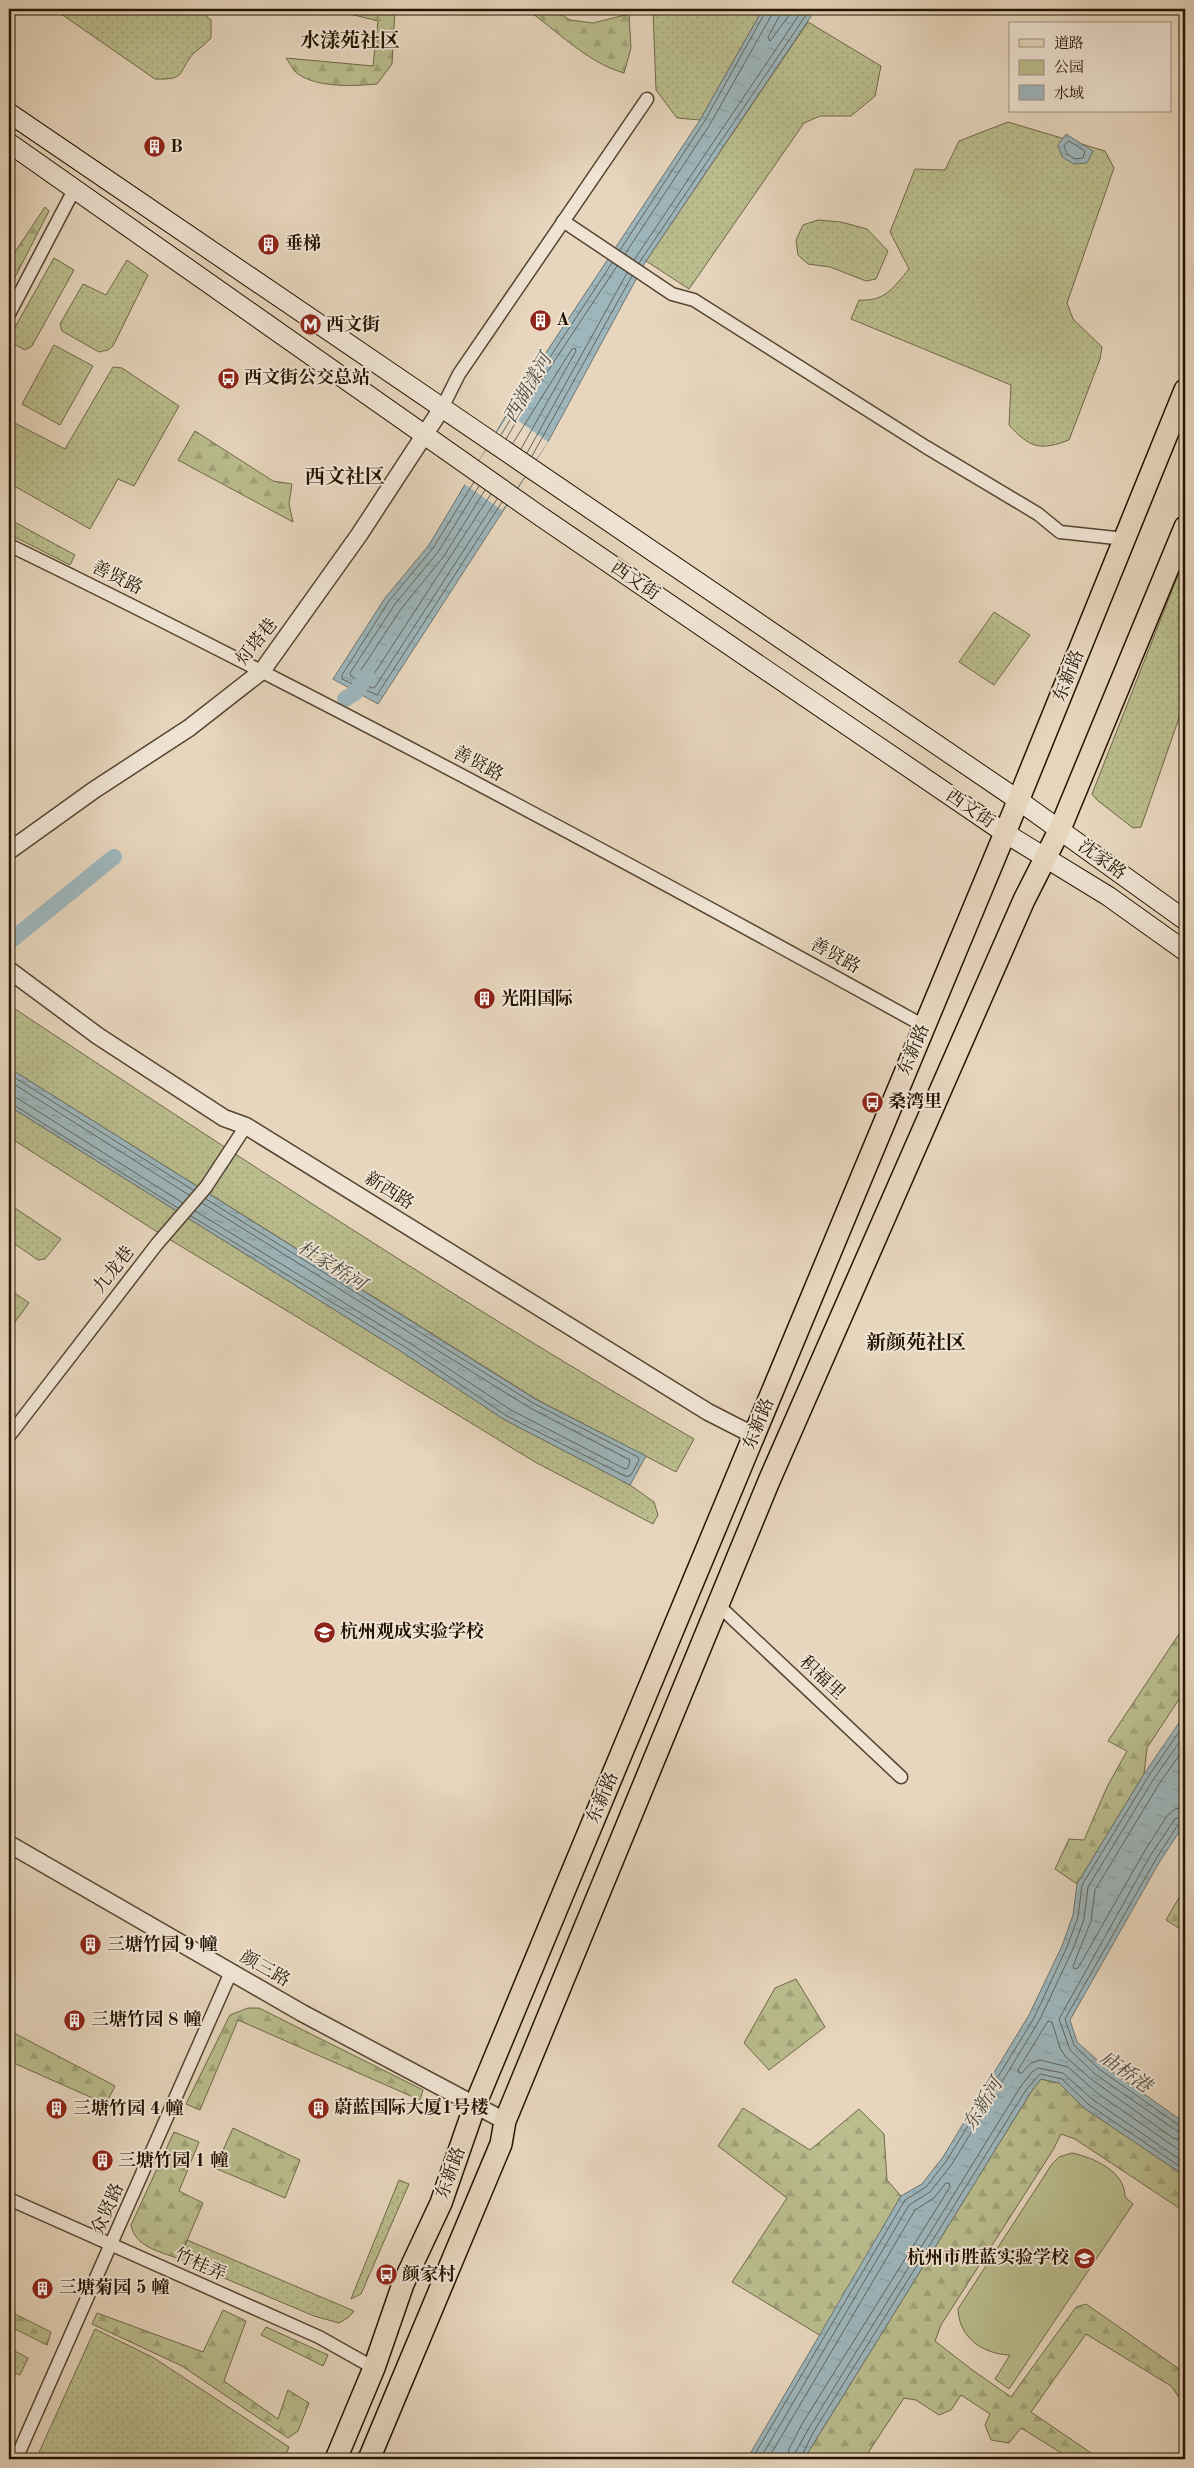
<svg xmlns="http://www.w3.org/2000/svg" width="1194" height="2468" font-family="'Old Standard TT','Noto Serif SC',serif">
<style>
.grass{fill:url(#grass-dots);stroke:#6f6848}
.forest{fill:url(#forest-firs);stroke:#6f6848}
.park{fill:#babd8e;stroke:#6f6848}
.water{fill:url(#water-ripples);stroke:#6d7571}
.pier{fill:#e7d6bd}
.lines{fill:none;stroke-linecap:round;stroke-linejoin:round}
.shore{stroke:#60655e;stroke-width:1}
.canal{stroke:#9db6bc;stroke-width:16}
.minor-casing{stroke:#554430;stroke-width:15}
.tertiary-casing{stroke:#554430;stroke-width:19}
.secondary-casing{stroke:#241401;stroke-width:21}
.primary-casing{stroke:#241401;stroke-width:24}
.minor{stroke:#efe4d4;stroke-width:12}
.tertiary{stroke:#efe4d4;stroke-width:16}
.secondary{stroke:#efe4d4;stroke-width:19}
.primary{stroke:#e7d6bd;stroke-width:21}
.labels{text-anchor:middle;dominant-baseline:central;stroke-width:4;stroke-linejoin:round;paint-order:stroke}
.poi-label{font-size:18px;font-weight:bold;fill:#241401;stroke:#efe4d4;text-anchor:start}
.street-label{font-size:18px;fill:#241401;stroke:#efe4d4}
.water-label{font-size:19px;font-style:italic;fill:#4e4d42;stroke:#efe4d4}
.quarter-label{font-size:20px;font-weight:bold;fill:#241401;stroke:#efe4d4}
</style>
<defs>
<pattern id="grass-dots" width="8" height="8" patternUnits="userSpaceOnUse" patternTransform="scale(1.25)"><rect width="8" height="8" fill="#babd8e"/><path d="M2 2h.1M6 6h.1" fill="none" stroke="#a0a279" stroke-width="1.8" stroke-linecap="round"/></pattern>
<pattern id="forest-firs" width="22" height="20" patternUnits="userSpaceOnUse" patternTransform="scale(1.25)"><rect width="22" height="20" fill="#babd8e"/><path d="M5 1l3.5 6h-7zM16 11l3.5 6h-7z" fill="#a0a279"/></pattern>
<pattern id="water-ripples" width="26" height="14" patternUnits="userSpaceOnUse" patternTransform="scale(1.25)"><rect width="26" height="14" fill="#9db6bc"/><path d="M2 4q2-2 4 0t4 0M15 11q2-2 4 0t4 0" fill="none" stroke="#879ca0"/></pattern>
</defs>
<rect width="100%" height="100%" fill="#e7d6bd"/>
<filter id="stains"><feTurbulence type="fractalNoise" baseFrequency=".004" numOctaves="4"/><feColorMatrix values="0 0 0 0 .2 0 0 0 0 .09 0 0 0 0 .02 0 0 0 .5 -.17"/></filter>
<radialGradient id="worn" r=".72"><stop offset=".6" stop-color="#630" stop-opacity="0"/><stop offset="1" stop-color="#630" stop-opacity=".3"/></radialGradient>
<g class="grass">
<path d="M 54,9 L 198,9 L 211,20 L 211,38 C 205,44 199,49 193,54 C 177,73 187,80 155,79 Z"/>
<path d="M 653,9 L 763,9 L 700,120 L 677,118 L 656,90 Z"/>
<path d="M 808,22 L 881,66 L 875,96 L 851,116 L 820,116 L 804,123 L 689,289 L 646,261 Z"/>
<path d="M 1008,122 L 1105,151 L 1114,168 L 1067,303 L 1073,319 L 1102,347 L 1100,359 L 1069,440 C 1040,451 1030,448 1009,425 L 1011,385 L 851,319 L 859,300 C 885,302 894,287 909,269 L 890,232 L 915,169 L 945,170 L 959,141 Z"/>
<path d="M 818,220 L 841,222 L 867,229 L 888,251 L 876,279 L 866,281 L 830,267 L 808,264 L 798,255 L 796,240 L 803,225 Z"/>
<path d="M 54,258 L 74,270 L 32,346 L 25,350 L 12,343 L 10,336 Z"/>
<path d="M 127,260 L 148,275 L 113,346 L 108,350 L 99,352 L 62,331 L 60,324 L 83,284 L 106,295 Z"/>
<path d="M 54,345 L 93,366 L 60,425 L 22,404 Z"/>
<path d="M 113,367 L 122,368 L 179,406 L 134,486 L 118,479 L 90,529 L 9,483 L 9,420 L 65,449 Z"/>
<path d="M 9,519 L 75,555 L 70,565 L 9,534 Z"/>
<path d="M 1185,566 L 1185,701 L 1141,827 L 1133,828 L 1097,800 L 1092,794 L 1180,570 Z"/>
<path d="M 994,612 L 1030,635 L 994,685 L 959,662 Z"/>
<path d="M 9,1005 C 234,1154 460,1303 694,1439 L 676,1472 L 536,1399 L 9,1068 Z"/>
<path d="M 9,1106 L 402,1352 L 505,1420 L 630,1485 L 654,1502 L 658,1515 L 653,1524 L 535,1462 L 151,1228 L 9,1137 Z"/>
<path d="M 9,1204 L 61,1239 L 45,1259 L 38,1260 L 9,1240 Z"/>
<path d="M 9,1289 L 29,1303 L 9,1330 Z"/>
<path d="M 399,2180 L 409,2184 L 361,2294 L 351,2299 Z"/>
<path d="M 187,2240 L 354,2311 L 349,2317 L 339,2323 L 314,2316 L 179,2259 Z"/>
<path d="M 95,2329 L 154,2358 L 289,2447 L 284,2459 L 36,2459 Z"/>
<path d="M 9,2348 L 28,2358 L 20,2375 L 9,2370 Z"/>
</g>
<g class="forest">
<path d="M 330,9 L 395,9 L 392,64 L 377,84 C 355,86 318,88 298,74 C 293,71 290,63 286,58 L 373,66 L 378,21 Z"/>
<path d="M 526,9 L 552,9 L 570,20 L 593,23 L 629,14 L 631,48 L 624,73 C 586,62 558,31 526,9 Z"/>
<path d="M 45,207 L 49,211 L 9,289 L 9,261 Z"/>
<path d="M 195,431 L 273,481 L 292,484 L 289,504 L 293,522 L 178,460 Z"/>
<path d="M 1185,1625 L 1185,1690 L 1147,1748 L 1144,1774 L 1077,1884 L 1055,1869 L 1069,1839 L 1084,1840 L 1107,1787 L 1127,1751 L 1108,1741 Z"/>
<path d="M 1184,1889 L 1185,1890 L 1185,1932 L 1166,1920 Z"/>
<path d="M 796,1979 L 825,2027 L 769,2070 L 744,2043 L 775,1988 Z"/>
<path d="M 248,2008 L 259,2008 L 423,2090 L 420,2100 L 238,2020 L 200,2110 L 186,2104 L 230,2015 Z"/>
<path d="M 14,2033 L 115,2086 L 106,2104 L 9,2061 Z"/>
<path d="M 1041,2079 L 1059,2083 L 1084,2108 L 1185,2176 L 1185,2212 L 1075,2139 L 1061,2134 L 1053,2150 L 941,2325 L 935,2341 L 971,2369 L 1011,2397 L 1076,2307 L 1086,2304 L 1185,2373 L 1185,2406 L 1171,2386 L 1086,2334 L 1031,2412 L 1100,2459 L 1071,2459 L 1021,2428 L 1009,2443 L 991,2440 L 985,2425 L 990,2414 L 961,2395 L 951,2410 L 939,2415 L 916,2400 L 904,2398 L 864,2459 L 804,2459 L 1031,2092 Z"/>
<path d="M 743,2108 L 810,2150 L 859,2109 L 884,2134 L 887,2180 L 901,2196 L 821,2336 L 732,2282 L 787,2198 L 718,2146 Z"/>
<path d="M 233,2128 L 300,2160 L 285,2198 L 215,2168 Z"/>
<path d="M 174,2132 L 199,2142 L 179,2191 L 203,2203 L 179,2259 C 159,2251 135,2247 131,2225 Z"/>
<path d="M 223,2310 L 246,2321 L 224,2381 L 278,2419 L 288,2390 L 309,2403 L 298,2431 L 288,2438 L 182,2366 L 92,2324 L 97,2313 L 203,2352 Z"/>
<path d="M 9,2311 L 51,2332 L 47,2345 L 9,2326 Z"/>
<path d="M 266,2327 L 328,2355 L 323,2366 L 261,2335 Z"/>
</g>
<path class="park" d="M 1072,2153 C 1094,2158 1125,2171 1125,2197 L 1133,2204 L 1009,2389 L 995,2379 L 1010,2355 C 983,2354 959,2338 958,2309 L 1052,2164 L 1059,2157 Z"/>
<g class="water">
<path d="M 763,9 L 816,9 L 646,261 L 549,440 L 378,704 L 333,679 L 385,598 L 429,545 L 520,392 L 700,120 Z"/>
<path d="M 1066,134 L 1093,151 L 1087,163 L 1074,164 L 1062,157 L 1058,145 Z"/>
<path d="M 9,1068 L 535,1399 L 646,1456 L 630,1485 L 505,1420 L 402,1352 L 9,1106 Z"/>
<path d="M 1185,1714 L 1185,1823 L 1160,1861 L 1070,2020 L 1077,2042 L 1103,2065 L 1185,2123 L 1185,2176 L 1084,2108 L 1059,2083 L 1041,2079 L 1031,2092 L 804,2459 L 747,2459 L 901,2196 L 922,2184 L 943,2157 L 1029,2015 L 1062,1946 L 1073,1915 L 1077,1884 L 1144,1774 Z"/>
</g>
<path class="pier" d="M 509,414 L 548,442 L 502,510 L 464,484 Z"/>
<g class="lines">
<g class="shore">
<path d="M 780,9 L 779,17 L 768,37 L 770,41 L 794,9"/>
<path d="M 1069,141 L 1085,151 L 1083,158 L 1075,159 L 1067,154 L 1064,146 Z"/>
<path d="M 620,250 L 704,122 L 767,9"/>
<path d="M 625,254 L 709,126 L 771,16 L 773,9"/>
<path d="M 634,260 L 803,9"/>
<path d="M 639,263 L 810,9"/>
<path d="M 501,435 L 525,395 L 612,263"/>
<path d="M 506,439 L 530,398 L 617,266"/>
<path d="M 513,443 L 572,349 L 575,348 L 576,351 L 521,449"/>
<path d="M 527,453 L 627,273"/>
<path d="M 532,456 L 632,276"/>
<path d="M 474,482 L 433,548 L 389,601 L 342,675 L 342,679 L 377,695 L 502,502"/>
<path d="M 479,486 L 438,552 L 395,604 L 350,673 L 351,676 L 372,688 L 375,687 L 497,499"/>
<path d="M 485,490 L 444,556 L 401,609 L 361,670 L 362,674 L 370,678 L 372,677 L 491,494"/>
<path d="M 9,1074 L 193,1190"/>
<path d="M 9,1081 L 189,1195"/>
<path d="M 9,1096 L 17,1098 L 183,1203"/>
<path d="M 9,1102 L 178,1208"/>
<path d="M 195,1211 L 408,1342 L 511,1410 L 625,1469 L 628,1468 L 630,1460 L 530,1408 L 202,1203"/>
<path d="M 191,1216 L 405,1347 L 507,1416 L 627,1477 L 631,1475 L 639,1460 L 638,1457 L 533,1403 L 206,1199"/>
<path d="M 1185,1747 L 1159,1784 L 1095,1890 L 1091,1921 L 1073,1966 L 1074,1969 L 1078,1968 L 1144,1852 L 1167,1816 L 1175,1809 L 1185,1807"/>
<path d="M 1185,1815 L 1175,1819 L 1150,1856 L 1059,2019 L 1070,2050 L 1095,2074 L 1177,2131 L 1185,2133"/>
<path d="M 1185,1821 L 1179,1823 L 1156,1859 L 1065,2019 L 1074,2045 L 1099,2069 L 1180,2126 L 1185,2127"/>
<path d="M 1185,2141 L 1173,2138 L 1091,2079 L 1065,2056 L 1060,2048 L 1052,2022 L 1048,2021 L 1018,2070 L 1019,2073 L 1022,2073 L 1031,2063 L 1040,2060 L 1068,2067 L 1097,2093 L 1185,2154"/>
<path d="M 752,2459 L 905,2200 L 926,2187 L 947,2160 L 1034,2018 L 1067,1947 L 1078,1917 L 1082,1885 L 1148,1777 L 1185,1723"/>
<path d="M 760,2459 L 909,2205 L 930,2192 L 952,2164 L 1039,2021 L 1073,1949 L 1084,1919 L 1088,1887 L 1153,1780 L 1185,1734"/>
<path d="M 768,2459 L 915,2210 L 934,2198 L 946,2183 L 949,2183 L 950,2187 L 802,2424 L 789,2449 L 787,2459"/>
<path d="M 794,2459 L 795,2453 L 809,2428 L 1021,2086 L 1032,2072 L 1038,2068 L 1063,2073 L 1092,2099 L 1185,2163"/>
<path d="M 800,2459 L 814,2431 L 1026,2090 L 1040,2074 L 1062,2079 L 1088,2104 L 1185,2170"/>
</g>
<g class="canal">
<path d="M 345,699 L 356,692 L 367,675"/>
<path d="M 9,942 L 114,857"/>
</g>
<defs>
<g id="minor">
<path d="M 563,221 L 672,294 L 694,300 L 926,447 L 1038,514 L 1060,532 L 1125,539"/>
<path d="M 9,314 L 75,188"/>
<path d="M 442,408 L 459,374 L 647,99"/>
<path d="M 9,545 C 319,696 623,859 924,1026"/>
<path d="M 9,1436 L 157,1244 L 206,1187 L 246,1126"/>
<path d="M 718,1605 L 901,1777"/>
<path d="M 9,2199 L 319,2337 L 374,2368"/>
<path d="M 16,2459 L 231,1972"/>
</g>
<g id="tertiary">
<path d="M 9,851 L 94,790 L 189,728 L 262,671 L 359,535 L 442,408"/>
<path d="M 9,970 L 98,1036 L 224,1118 L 246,1126 L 708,1412 L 755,1436"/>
<path d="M 9,1844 L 302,2013 L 505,2121"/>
</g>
<g id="secondary">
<path d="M 9,113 L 1018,800 L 1185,920"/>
<path d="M 9,143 L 540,516 L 1005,833 L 1108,896 L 1185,951"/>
</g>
<g id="primary">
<path d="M 336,2459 L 374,2368 L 403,2284 L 441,2203 L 475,2105 L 1005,833 L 1185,390"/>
<path d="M 369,2459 L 501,2144 L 505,2121 L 769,1481 L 1024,900 L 1060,829 L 1185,527"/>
</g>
</defs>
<use href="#minor" class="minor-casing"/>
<use href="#tertiary" class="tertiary-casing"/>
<use href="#secondary" class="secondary-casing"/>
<use href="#primary" class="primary-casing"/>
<use href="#minor" class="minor"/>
<use href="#tertiary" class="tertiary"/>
<use href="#secondary" class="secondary"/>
<use href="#primary" class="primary"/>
</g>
<defs>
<symbol id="building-disc" viewBox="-11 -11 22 22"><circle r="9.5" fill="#8f2418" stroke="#efe4d4"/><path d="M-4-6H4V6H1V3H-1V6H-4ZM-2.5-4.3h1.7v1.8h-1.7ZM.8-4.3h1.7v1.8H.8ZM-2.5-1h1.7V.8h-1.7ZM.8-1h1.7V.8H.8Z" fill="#fff"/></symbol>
<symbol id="metro-disc" viewBox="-11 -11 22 22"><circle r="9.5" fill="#8f2418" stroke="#efe4d4"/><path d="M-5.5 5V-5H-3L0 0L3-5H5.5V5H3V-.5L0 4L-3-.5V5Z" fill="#fff"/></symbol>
<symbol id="bus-disc" viewBox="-11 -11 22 22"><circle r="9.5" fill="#8f2418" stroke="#efe4d4"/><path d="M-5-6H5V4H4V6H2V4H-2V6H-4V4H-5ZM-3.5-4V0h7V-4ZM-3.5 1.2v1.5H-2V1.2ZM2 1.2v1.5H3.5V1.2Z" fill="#fff"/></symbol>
<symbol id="school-disc" viewBox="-11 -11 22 22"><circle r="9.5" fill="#8f2418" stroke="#efe4d4"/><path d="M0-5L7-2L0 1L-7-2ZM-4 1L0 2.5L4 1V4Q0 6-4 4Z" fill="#fff"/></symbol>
</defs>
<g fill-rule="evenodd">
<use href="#building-disc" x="142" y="134" width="25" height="25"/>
<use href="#building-disc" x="256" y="232" width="25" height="25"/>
<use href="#building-disc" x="528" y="308" width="25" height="25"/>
<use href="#metro-disc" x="298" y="312" width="25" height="25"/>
<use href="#bus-disc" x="216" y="366" width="25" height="25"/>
<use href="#building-disc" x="472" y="986" width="25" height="25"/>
<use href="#bus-disc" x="860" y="1090" width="25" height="25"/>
<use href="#school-disc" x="312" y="1620" width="25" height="25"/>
<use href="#building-disc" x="78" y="1932" width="25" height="25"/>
<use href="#building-disc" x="62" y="2008" width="25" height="25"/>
<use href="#building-disc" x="306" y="2096" width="25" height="25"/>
<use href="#building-disc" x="44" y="2096" width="25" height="25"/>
<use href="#building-disc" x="90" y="2148" width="25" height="25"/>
<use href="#school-disc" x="1072" y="2246" width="25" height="25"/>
<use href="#bus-disc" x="374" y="2262" width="25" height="25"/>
<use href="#building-disc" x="30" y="2276" width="25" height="25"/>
</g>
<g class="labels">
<g class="poi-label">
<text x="170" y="147">B</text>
<text x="285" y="244">垂梯</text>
<text x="556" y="320">A</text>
<text x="326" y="325">西文街</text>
<text x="244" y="378">西文街公交总站</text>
<text x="501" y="999">光阳国际</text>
<text x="888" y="1102">桑湾里</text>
<text x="340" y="1632">杭州观成实验学校</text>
<text x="107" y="1945">三塘竹园 9 幢</text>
<text x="91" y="2020">三塘竹园 8 幢</text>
<text x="334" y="2108">蔚蓝国际大厦1号楼</text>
<text x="73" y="2109">三塘竹园 4 幢</text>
<text x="118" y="2161">三塘竹园 1 幢</text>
<text x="1069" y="2258" text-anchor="end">杭州市胜蓝实验学校</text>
<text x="402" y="2275">颜家村</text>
<text x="59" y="2288">三塘菊园 5 幢</text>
</g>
<g class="street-label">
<text transform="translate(117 578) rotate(26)">善贤路</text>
<text transform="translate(635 581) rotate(34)">西文街</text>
<text transform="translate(257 642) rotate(-51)">灯塔巷</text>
<text transform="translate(1069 676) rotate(-68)">东新路</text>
<text transform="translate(478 764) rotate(28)">善贤路</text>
<text transform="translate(970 809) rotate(34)">西文街</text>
<text transform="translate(1102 860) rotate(36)">沈家路</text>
<text transform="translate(835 956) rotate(29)">善贤路</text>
<text transform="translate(914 1050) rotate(-67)">东新路</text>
<text transform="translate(389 1191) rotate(32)">新西路</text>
<text transform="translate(114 1270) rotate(-52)">九龙巷</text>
<text transform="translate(759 1424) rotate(-68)">东新路</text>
<text transform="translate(822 1678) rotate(43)">积福里</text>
<text transform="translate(603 1798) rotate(-67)">东新路</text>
<text transform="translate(265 1969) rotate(30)">颜三路</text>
<text transform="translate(451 2173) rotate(-70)">东新路</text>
<text transform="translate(108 2209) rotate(-66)">众贤路</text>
<text transform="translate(200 2265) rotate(24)">竹桂弄</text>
</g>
<g class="water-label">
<text transform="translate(529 389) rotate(-60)">西湖漾河</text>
<text transform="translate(331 1267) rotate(32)">杜家桥河</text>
<text transform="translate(1125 2073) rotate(35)">庙桥港</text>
<text transform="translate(984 2105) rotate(-58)">东新河</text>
</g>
<g class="quarter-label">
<text x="350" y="42">水漾苑社区</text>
<text x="345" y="478">西文社区</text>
<text x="916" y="1344">新颜苑社区</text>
</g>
</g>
<rect width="1194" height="2468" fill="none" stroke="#e7d6bd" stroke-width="30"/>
<rect x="10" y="10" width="1174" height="2448" fill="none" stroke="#241401" stroke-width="2.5"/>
<rect x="15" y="15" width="1164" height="2438" fill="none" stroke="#241401"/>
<rect x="1009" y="22" width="162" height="90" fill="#efe4d4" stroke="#9e9180"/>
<rect x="1019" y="39" width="25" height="8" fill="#e7d6bd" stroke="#9e9180"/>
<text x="1054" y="48" font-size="15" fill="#241401">道路</text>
<rect x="1019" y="60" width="25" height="15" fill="#babd8e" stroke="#9e9180"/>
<text x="1054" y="72" font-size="15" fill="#241401">公园</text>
<rect x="1019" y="85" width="25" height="15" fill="url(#water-ripples)" stroke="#9e9180"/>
<text x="1054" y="98" font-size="15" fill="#241401">水域</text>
<rect width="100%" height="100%" filter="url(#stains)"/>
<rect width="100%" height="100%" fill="url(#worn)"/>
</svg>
